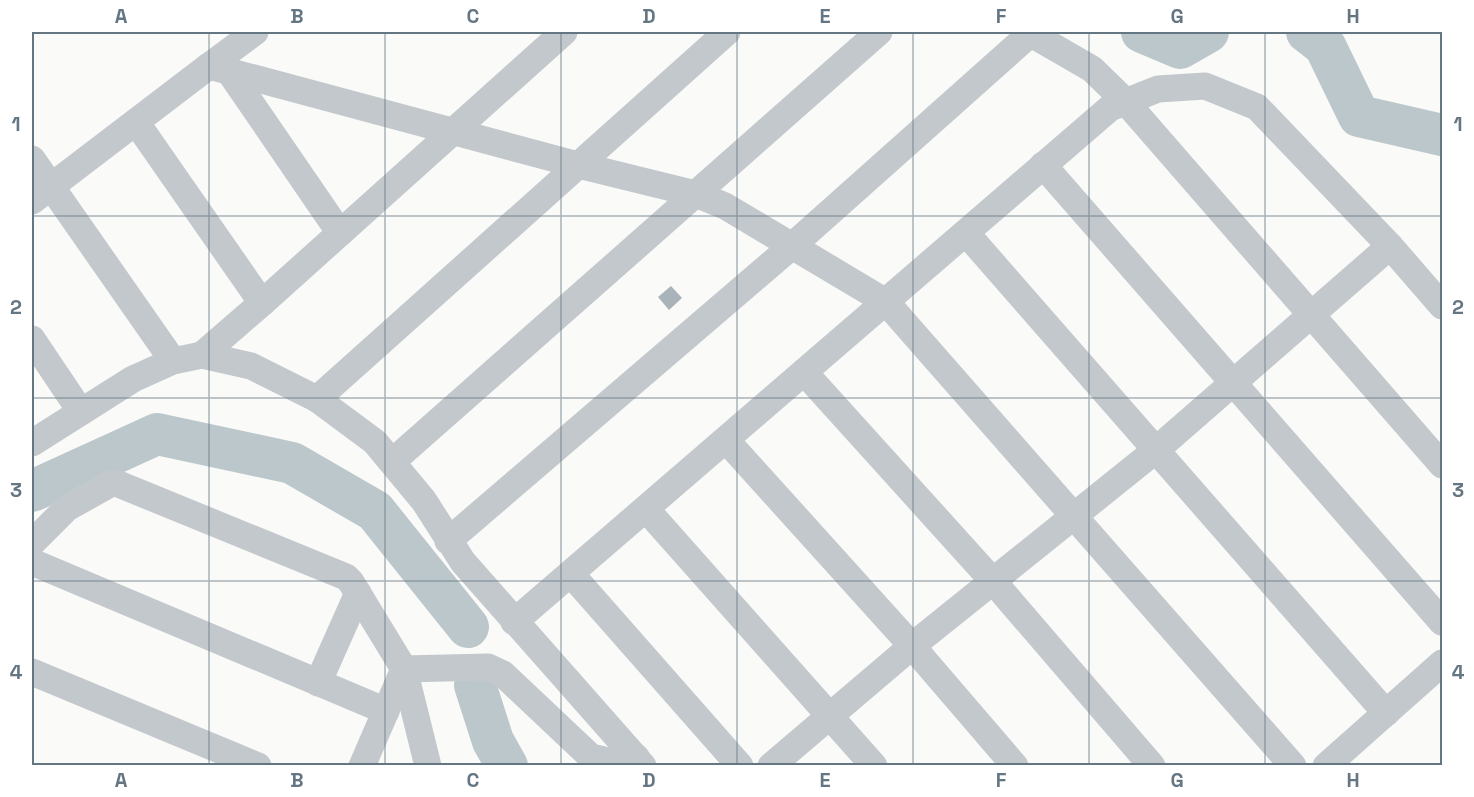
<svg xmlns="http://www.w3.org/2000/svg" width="1474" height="797" font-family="'Space Grotesk',sans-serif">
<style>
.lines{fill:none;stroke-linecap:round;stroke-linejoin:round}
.river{stroke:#bbc7cb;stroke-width:42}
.building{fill:#aab3b9}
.street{stroke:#c3c8cc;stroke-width:27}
.grid{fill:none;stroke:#657683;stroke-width:1.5;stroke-opacity:0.55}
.neatline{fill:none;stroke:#657683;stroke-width:2}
.grid-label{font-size:20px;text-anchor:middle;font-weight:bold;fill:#657683}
</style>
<rect width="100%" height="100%" fill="#fafaf8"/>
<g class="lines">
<g class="river">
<path d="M 1142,32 L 1180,48 L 1208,32"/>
<path d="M 1307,32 L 1325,46 L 1359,116 L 1442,135"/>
<path d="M 32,491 L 157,434 L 292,463 L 375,511 L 468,627"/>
<path d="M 475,685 L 493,741 L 507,766"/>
</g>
</g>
<path class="building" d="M 671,286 L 682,298 L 669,310 L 658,297 Z"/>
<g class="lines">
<g class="street">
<path d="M 1028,32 L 1092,69 L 1126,102 L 1442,465"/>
<path d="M 209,66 L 255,32"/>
<path d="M 231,74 L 340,233"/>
<path d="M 136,122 L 262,303"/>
<path d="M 32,159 L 173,361"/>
<path d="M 1043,165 L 1442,622"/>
<path d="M 32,201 L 209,66 L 578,165 L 696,194 L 725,206 L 886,302 L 1293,766"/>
<path d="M 966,233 L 1386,713"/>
<path d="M 32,339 L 81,412"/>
<path d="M 202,355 L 262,303 L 564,32"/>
<path d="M 804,372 L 992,580 L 1152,766"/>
<path d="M 317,399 L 727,32"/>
<path d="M 726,440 L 912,646 L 1015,766"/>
<path d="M 32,443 L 133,379 L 173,361 L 202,355 L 251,366 L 317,399 L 375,442 L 424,501 L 463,562 L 643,766"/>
<path d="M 392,462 L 879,32"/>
<path d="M 646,509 L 874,766"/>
<path d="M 448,541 L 792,246 L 1031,33"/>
<path d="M 32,543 L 67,508 L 110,484 L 116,483 L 346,577 L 351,582 L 404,669 L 428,766"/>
<path d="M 32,562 L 386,711"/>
<path d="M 571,574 L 740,766"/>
<path d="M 514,622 L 1110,108 L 1158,89 L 1205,86 L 1257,107 L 1390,246 L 1442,306"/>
<path d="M 32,672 L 258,766"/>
<path d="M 318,683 L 358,593"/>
<path d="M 362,766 L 404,669 L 488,667 L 503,674 L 591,757 L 612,762 L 636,757"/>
<path d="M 771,766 L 912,646 L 1156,450 L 1390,246"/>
<path d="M 1326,766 L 1442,663"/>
</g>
</g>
<path class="grid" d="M 209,32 L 209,766M 385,32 L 385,766M 561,32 L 561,766M 737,32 L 737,766M 913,32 L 913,766M 1089,32 L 1089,766M 1265,32 L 1265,766M 32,216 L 1442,216M 32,398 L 1442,398M 32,581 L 1442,581"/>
<rect width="1474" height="797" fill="none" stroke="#ffffff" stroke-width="66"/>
<rect x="33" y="33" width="1408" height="731" class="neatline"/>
<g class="grid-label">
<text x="121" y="23">A</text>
<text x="297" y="23">B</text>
<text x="473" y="23">C</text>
<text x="649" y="23">D</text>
<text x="825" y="23">E</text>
<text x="1001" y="23">F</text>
<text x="1177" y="23">G</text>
<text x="1353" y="23">H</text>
<text x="16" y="131">1</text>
<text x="1458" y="131">1</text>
<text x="16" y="314">2</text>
<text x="1458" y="314">2</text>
<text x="16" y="497">3</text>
<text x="1458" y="497">3</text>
<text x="16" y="679">4</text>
<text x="1458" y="679">4</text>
<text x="121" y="787">A</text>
<text x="297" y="787">B</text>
<text x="473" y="787">C</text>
<text x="649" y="787">D</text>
<text x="825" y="787">E</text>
<text x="1001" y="787">F</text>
<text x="1177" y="787">G</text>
<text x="1353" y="787">H</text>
</g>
</svg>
